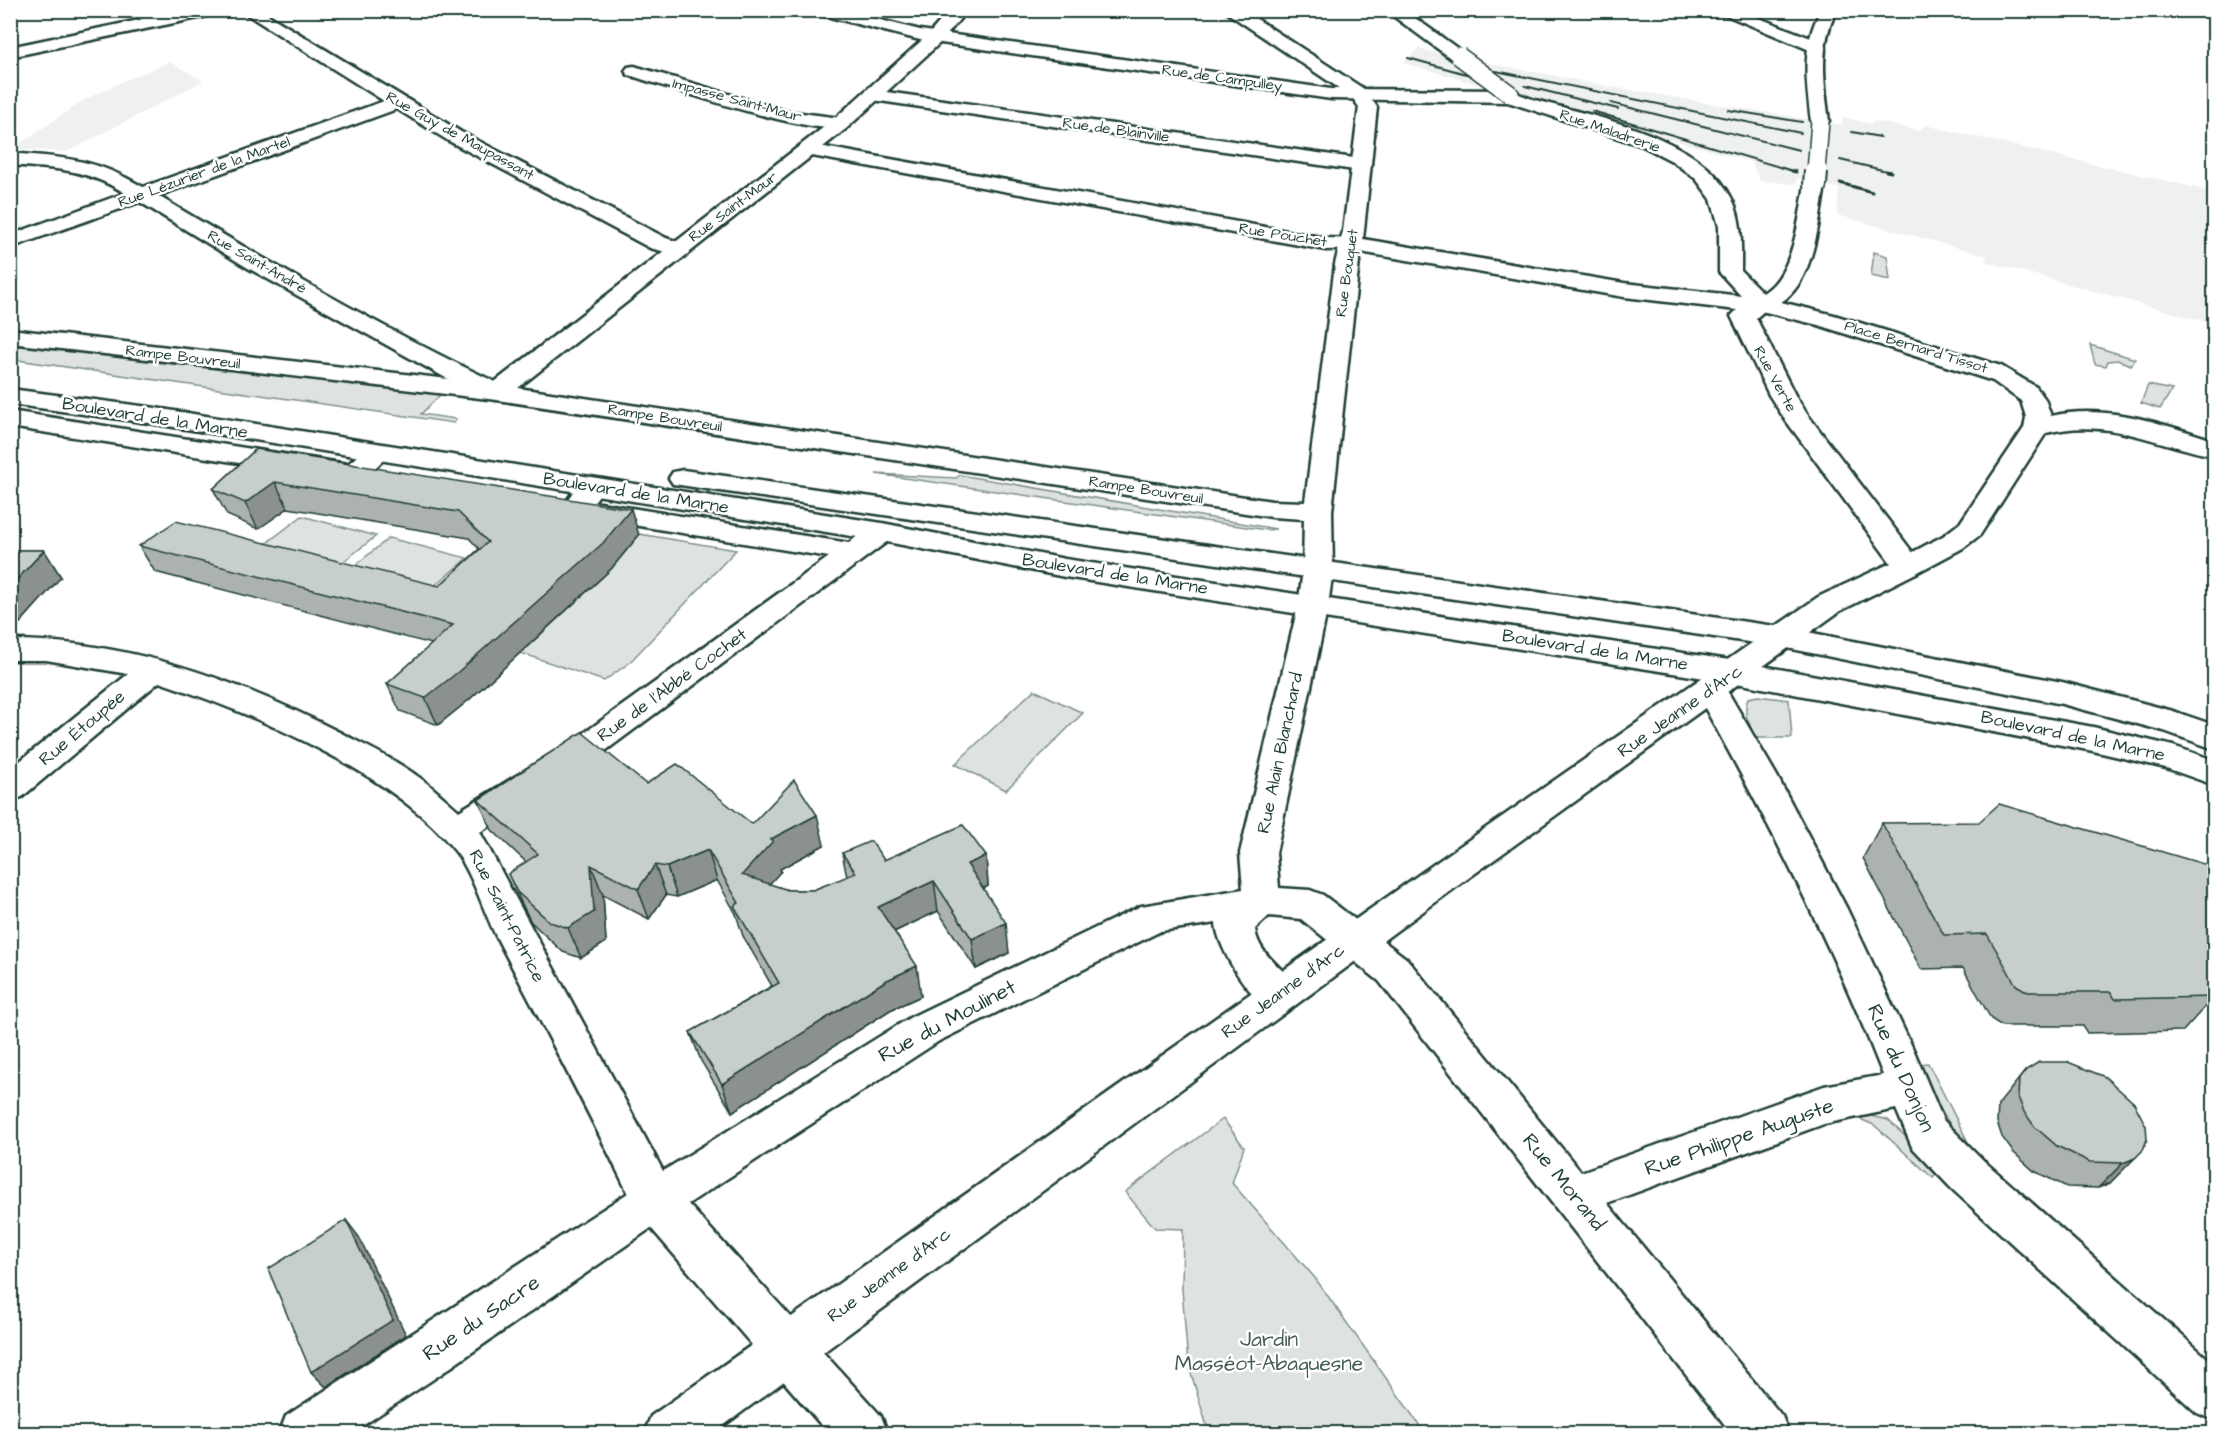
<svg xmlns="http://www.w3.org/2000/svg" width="2225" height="1444" font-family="'Architects Daughter',sans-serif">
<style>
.built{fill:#eef1f0}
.green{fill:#dee3e2;stroke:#7e908b;stroke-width:1.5}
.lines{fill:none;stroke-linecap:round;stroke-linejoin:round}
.street-casing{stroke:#1f3d34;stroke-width:5}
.secondary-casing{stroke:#1f3d34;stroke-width:5}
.primary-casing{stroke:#1f3d34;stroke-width:5}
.street{fill:#fff;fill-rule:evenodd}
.secondary{fill:#fff;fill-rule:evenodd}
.primary{fill:#fff;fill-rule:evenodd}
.rail-far1{stroke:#1f3d34;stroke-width:2}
.rail{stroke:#1f3d34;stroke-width:3}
.street-bridge-casing{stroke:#1f3d34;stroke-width:20;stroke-linecap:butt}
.secondary-bridge-far1-casing{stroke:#1f3d34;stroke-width:20;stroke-linecap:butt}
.secondary-bridge-casing{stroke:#1f3d34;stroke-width:26;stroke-linecap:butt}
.street-bridge{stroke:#fff;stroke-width:17}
.secondary-bridge-far1{stroke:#fff;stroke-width:17}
.secondary-bridge{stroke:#fff;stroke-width:22}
.wall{fill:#abb2af;stroke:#1f3d34;stroke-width:1.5}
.shaded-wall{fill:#8b918f;stroke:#1f3d34;stroke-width:1.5}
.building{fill:#c7cfcc;stroke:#1f3d34;stroke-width:1.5}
.labels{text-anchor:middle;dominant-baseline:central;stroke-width:5;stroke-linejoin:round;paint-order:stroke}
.far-street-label{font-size:15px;fill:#1f3d34;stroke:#fff}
.street-label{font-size:18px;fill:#1f3d34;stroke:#fff}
.near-street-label{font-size:21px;fill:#1f3d34;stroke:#fff}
.near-park-label{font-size:21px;fill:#455e57;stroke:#fff}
</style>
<rect width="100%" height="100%" fill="#fff"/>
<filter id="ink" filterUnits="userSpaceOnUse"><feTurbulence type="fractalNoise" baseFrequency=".0167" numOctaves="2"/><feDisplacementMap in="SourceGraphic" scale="12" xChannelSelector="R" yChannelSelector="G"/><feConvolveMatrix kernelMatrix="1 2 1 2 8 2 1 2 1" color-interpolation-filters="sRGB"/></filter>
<g filter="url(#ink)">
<g class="built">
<path d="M 1418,49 L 1606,86 L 1843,125 L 1842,117 L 1871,124 L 1875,121 L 1919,131 L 1925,125 L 2214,192 L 2214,324 L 1984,261 L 1988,256 L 1837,215 L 1839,189 L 1797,178 L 1796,184 L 1760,181 L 1751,162 L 1403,63 Z"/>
<path d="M 170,62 L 203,81 L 67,152 L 12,149 L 84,100 L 126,80 Z"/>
</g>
<g class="green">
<path d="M 1874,252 L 1887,256 L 1890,280 L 1871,276 Z"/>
<path d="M 10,336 L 443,392 L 421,414 L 456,419 L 454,423 L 11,359 Z"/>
<path d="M 2090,345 L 2135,359 L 2131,365 L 2117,360 L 2108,361 L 2106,366 L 2095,364 Z"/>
<path d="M 2148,385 L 2172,390 L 2160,409 L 2141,403 Z"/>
<path d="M 876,474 L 956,478 L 960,475 L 1276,529 L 1267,530 Z"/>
<path d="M 302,516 L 376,536 L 339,565 L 264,545 Z"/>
<path d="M 639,534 L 736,550 L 629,663 L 604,681 L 521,653 L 611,569 Z"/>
<path d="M 389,538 L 467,558 L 431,589 L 353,567 Z"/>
<path d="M 1034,690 L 1083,713 L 1006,790 L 955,764 Z"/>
<path d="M 1758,696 L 1789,700 L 1792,738 L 1757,738 C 1749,724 1742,714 1748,698 Z"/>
<path d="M 1928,1063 L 1968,1142 L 1976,1154 C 1948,1129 1933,1097 1917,1064 Z"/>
<path d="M 1866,1115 L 1888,1120 L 1941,1170 L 1933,1178 L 1874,1125 L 1855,1117 Z"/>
<path d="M 1223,1119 L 1244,1147 L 1232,1183 L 1315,1278 L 1425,1433 L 1209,1433 L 1188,1363 L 1182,1289 L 1183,1229 L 1155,1228 L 1125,1192 Z"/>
</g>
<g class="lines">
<defs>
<g id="street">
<path d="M 123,10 L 146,10 L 165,21 L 163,24 L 151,24 Z"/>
<path d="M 240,10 L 260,10 L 461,132 L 666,238 L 685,244 L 688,249 L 685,254 L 677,255 L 650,248 L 447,140 L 397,109 L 158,196 C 271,263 386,332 506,387 L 510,392 L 506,397 L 497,400 L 444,377 L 248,268 L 140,202 L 10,248 L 10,235 L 125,193 C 84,168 57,169 10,165 L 10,153 C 66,158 94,158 143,187 L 384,101 Z"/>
<path d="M 812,10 L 841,10 L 920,30 L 1331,89 L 1516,90 L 1519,94 L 1535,100 C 1595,117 1702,136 1732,199 C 1743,222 1741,246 1741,271 L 1763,293 C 1794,275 1799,217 1805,185 L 1808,181 L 1822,181 L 1825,185 C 1819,220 1814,282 1781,302 L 1834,315 L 2001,366 L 2036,387 L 2045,399 L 2051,416 C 2106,403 2162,424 2214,440 L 2214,456 C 2156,445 2107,417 2046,433 L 1980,535 L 1963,548 L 1918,572 L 1908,575 L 1898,572 L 1893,566 L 1898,560 L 1943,536 L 1960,523 L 2024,428 L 2026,417 L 2021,401 L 1993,381 L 1818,325 L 1753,309 L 1719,272 L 1719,226 L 1711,199 L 1696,179 L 1672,161 L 1643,146 L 1508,102 L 1331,99 L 920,40 L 814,13 Z"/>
<path d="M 1385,10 L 1404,10 L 1468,56 L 1459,61 L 1453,60 Z"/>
<path d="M 1714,10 L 1738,10 L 1824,43 L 1826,47 L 1824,51 L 1812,51 Z"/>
<path d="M 634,66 L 786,111 L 840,118 L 849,124 C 835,145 657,83 628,75 L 625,71 L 628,67 Z"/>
<path d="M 872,90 L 1361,159 L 1371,165 L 1361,171 L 866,99 L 863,95 Z"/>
<path d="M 808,144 L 1326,238 L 1359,239 L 1362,244 L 1359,249 L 1326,250 L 801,154 L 798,150 Z"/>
<path d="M 10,411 L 348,464 C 361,453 369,443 386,447 L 390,453 L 364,479 L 354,481 L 10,427 Z"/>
<path d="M 591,478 L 601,480 L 605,486 L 594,502 L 849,543 C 863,532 874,521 892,526 L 896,532 L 892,538 L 597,757 L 480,832 L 663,1171 L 911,1017 L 1141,906 L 1243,889 L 1240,853 L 1298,606 L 1302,599 L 1313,596 L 1324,599 L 1328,606 L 1276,853 L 1279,888 L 1310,890 L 1323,895 L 1407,959 L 1581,1172 L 1824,1086 L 1883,1075 C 1831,942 1764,814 1695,690 L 1700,682 L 1711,679 L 1722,682 L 1777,776 L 1847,909 L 1914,1051 L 1943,1120 L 1984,1161 L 2214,1364 L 2214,1420 L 2197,1413 L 1952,1189 L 1912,1147 L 1896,1109 L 1824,1124 L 1607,1203 L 1782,1416 L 1789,1434 L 1732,1434 L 1379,981 L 1301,919 L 1269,916 L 1255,929 C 1258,957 1288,969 1300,993 L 1294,1005 C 1290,1006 1284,1009 1280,1009 C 1253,1010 1217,947 1216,923 L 1161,931 L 939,1041 L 688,1204 L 881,1416 L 888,1434 L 829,1434 L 651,1228 L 438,1376 L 350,1434 L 279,1434 L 286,1416 L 628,1193 C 587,1108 543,1026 499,942 C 485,916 473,874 456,852 C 396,773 251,713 159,682 L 22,797 L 10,800 L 10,769 L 128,674 L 46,660 L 10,660 L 10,640 C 127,640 239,680 341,733 C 368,747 396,760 420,778 C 434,788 446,800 459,811 L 573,741 L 829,557 L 566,514 L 562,508 L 581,480 Z"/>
</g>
<g id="secondary">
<path d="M 187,10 L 221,10 L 213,15 L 10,57 L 10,47 Z"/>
<path d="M 950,10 L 967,10 L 942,41 L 847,128 L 518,388 L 1272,501 L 1305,502 L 1335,264 L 1343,231 L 1359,107 L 1352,97 L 1223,10 L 1243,10 L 1364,89 L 1377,107 L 1363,239 L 1624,283 L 1769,299 L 1772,304 L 1756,318 L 1795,395 L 1807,414 L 1923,566 L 1918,572 L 1840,611 L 1463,882 L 712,1434 L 644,1434 L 651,1416 L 1437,862 L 1818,597 L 1891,563 L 1784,418 L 1769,395 L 1731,316 L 1737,310 L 1624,297 L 1360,252 L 1332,511 L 1333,570 L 1328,606 L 1324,613 L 1313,616 L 1302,613 L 1298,606 L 1303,570 L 1304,519 L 1272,517 L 497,400 L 10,343 L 10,329 L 492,384 L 833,120 L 930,33 Z"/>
<path d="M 1821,10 L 1837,10 C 1818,45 1824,83 1829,121 L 1820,127 L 1811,121 C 1806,83 1801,45 1821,10 Z"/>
</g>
<g id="primary">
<path d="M 10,389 L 149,407 L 882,523 L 1065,559 L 1736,661 L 2093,727 L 2173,746 L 2214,760 L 2214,785 L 2166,768 L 2093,751 L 1736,683 L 1065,577 L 882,541 L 149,423 L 10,404 Z"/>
<path d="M 683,470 L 1782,627 L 2062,682 L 2173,711 L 2214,725 L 2214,749 L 2164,731 L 2062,704 L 1782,647 L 673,484 L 669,478 L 673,472 Z"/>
</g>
</defs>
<use href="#street" class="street-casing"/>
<use href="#secondary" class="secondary-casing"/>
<use href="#primary" class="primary-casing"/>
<use href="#street" class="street"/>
<use href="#secondary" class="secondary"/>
<use href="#primary" class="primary"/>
<g class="rail-far1">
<path d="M 1408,58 L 1470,75"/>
<path d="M 1496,71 L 1801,133"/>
<path d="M 1525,86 L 1618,109"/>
<path d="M 1611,103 L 1799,150"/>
<path d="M 1728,110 L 1802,122"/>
<path d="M 1592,111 L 1796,172"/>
<path d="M 1852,132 L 1880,137"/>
<path d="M 1840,160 L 1891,172"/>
</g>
<g class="rail">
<path d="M 1792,171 L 1796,172"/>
<path d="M 1886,171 L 1891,172"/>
<path d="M 1840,183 L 1872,192"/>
</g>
<defs>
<path id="street-bridge" d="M 1459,56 L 1510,94"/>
<path id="secondary-bridge-far1" d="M 1816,172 L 1820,121"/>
<path id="secondary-bridge" d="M 1815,185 L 1816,171"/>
</defs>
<use href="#street-bridge" class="street-bridge-casing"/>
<use href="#secondary-bridge-far1" class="secondary-bridge-far1-casing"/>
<use href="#secondary-bridge" class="secondary-bridge-casing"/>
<use href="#street-bridge" class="street-bridge"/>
<use href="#secondary-bridge-far1" class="secondary-bridge-far1"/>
<use href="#secondary-bridge" class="secondary-bridge"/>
</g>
<g class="wall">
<path d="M 1410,10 L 1468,10 L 1419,17 Z"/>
<path d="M 256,449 L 639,535 L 611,569 L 470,699 L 438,725 L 400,711 L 387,684 L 432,644 L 155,572 L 139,546 L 439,586 L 479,549 L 469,538 L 288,508 L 258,529 L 227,515 L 213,489 Z"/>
<path d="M 10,550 L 44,550 L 61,577 L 20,623 L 10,623 Z"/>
<path d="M 646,784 L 752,824 L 824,845 L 780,869 L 781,871 L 769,884 L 788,890 L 813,890 L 847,877 L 842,853 L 884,860 L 986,856 L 988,886 L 983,889 L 1009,953 L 976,969 L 938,911 L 894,932 L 921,996 L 890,1010 L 732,1112 L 701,1061 L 690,1032 L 772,986 L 743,936 L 736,914 L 717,880 L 677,897 L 666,895 L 649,919 L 603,895 L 606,942 L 581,958 L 563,952 L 531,922 L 522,904 L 508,874 L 526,862 L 492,830 L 478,800 Z"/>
<path d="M 1882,823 L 2214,997 L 2183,1031 L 2087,1033 L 2083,1026 L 2002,1026 L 1991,1019 L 1963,968 L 1921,969 L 1863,858 Z"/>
<path d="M 2026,1070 L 2146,1126 L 2110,1183 L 2098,1188 L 2067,1187 L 2034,1171 L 2013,1152 L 2002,1137 L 1997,1122 L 1998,1105 Z"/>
</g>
<g class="shaded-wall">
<path d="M 1420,10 L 1468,10 L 1419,17 Z"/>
<path d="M 275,482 L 288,508 L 258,529 L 245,503 Z"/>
<path d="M 631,509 L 639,535 L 611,569 L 470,699 L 438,725 L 425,698 Z"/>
<path d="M 44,550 L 61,577 L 20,623 L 10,609 L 10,587 Z"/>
<path d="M 817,815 L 824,845 L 780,869 L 781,871 L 751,905 L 742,875 L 771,839 Z"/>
<path d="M 708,850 L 717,880 L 677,897 L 667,867 Z"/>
<path d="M 986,856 L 988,886 L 971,895 L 967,864 Z"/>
<path d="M 591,865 L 603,895 L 606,942 L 581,958 L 568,928 Z"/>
<path d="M 655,865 L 666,895 L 649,919 L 638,889 Z"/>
<path d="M 934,881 L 938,911 L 883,937 L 878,907 Z"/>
<path d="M 1006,923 L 1009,953 L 976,969 L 972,939 Z"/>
<path d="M 917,966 L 921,996 L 890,1010 L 732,1112 L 722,1084 L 885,981 Z"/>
<path d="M 2135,1158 L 2110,1183 L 2098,1188 L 2123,1163 Z"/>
<path d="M 346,1220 L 359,1237 L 406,1335 L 326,1387 L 311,1372 Z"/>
</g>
<g class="building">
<path d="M 256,449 L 631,509 L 603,543 L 458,672 L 425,698 L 387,684 L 453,625 L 139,546 L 176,521 L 439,586 L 488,542 L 458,512 L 275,482 L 245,503 L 213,489 Z"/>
<path d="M 10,550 L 44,550 L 10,587 Z"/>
<path d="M 582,732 L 646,784 L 677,764 L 752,824 L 794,780 L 817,815 L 771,839 L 773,841 L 742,875 L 788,890 L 813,890 L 856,873 L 842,853 L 871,841 L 884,860 L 963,825 L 986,856 L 967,864 L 1006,923 L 972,939 L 934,881 L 878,907 L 917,966 L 885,981 L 722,1084 L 690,1032 L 779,983 L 734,906 L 739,903 L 708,850 L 667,867 L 655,865 L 638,889 L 591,865 L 594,912 L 568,928 L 550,922 L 517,892 L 508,874 L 538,854 L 478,800 Z"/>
<path d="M 1999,804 L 2214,867 L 2214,997 L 2115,999 L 2111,992 L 2028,992 L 2016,985 L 1987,934 L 1944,935 L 1882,823 L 1979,822 Z"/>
<path d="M 2039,1062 L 2068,1062 L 2105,1077 L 2134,1103 L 2146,1126 L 2147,1139 L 2143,1150 L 2135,1158 L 2123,1163 L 2090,1162 L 2057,1146 L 2035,1127 L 2024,1112 L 2018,1097 L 2019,1079 L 2026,1070 Z"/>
<path d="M 346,1220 L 393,1320 L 311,1372 L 268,1269 Z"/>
</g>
</g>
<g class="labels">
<g class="far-street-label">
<text transform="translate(1222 78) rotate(8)">Rue de Campulley</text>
<text transform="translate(737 100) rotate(15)">Impasse Saint-Maur</text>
<text transform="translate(1116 130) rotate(8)">Rue de Blainville</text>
<text transform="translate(1610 131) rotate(19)">Rue Maladrerie</text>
<text transform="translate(460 136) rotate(29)">Rue Guy de Maupassant</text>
<text transform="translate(204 172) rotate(-20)">Rue Lézurier de la Martel</text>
<text transform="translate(733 207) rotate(-37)">Rue Saint-Maur</text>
<text transform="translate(1283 235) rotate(9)">Rue Pouchet</text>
<text transform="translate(257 262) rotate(30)">Rue Saint-André</text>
<text transform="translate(1347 273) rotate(-82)">Rue Bouquet</text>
<text transform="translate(1916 347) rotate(17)">Place Bernard Tissot</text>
<text transform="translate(183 357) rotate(7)">Rampe Bouvreuil</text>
<text transform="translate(1775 379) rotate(61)">Rue Verte</text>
<text transform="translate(665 418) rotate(9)">Rampe Bouvreuil</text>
<text transform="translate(1146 490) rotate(9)">Rampe Bouvreuil</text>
</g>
<g class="street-label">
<text transform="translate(155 418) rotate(9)">Boulevard de la Marne</text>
<text transform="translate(636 493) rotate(9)">Boulevard de la Marne</text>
<text transform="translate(1115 574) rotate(9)">Boulevard de la Marne</text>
<text transform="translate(1595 650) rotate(9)">Boulevard de la Marne</text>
<text transform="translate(672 685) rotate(-36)">Rue de l'Abbé Cochet</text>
<text transform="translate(1680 711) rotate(-35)">Rue Jeanne d'Arc</text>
<text transform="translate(82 728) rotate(-40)">Rue Étoupée</text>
<text transform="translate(2073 736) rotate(12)">Boulevard de la Marne</text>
<text transform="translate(1280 753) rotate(-78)">Rue Alain Blanchard</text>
<text transform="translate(507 916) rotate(63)">Rue Saint-Patrice</text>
<text transform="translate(1283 991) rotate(-36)">Rue Jeanne d'Arc</text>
<text transform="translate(889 1275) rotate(-36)">Rue Jeanne d'Arc</text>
</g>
<g class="near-street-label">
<text transform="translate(947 1021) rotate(-28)">Rue du Moulinet</text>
<text transform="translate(1901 1068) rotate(66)">Rue du Donjon</text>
<text transform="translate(1739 1137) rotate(-19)">Rue Philippe Auguste</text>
<text transform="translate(1564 1182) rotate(51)">Rue Morand</text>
<text transform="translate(481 1318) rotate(-34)">Rue du Sacre</text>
</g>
<g class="near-park-label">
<text x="1269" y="1339">Jardin<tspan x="1269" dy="24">Masséot-Abaquesne</tspan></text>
</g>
</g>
<rect width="2225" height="1444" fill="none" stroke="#fff" stroke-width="36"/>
<rect x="18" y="18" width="2189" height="1408" fill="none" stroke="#1f3d34" stroke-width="2" filter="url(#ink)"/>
</svg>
